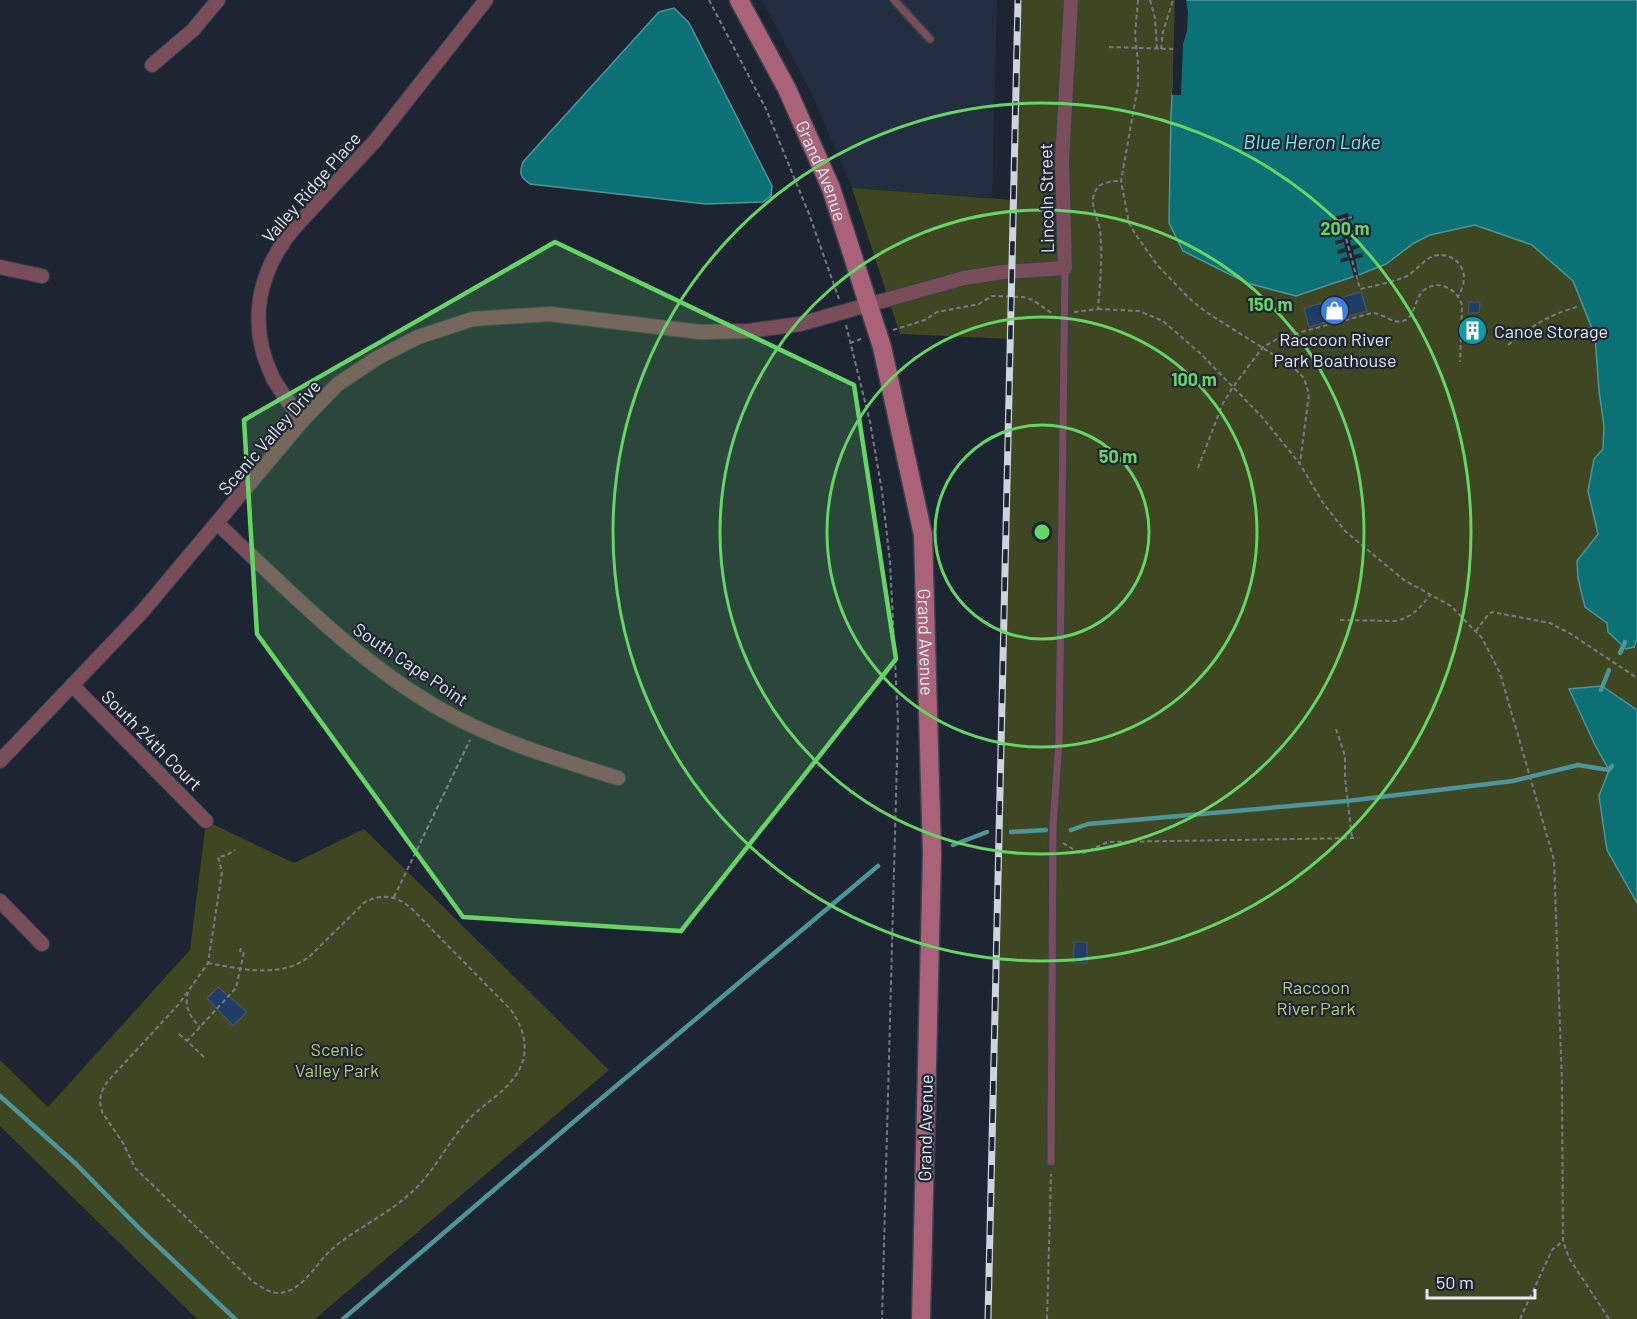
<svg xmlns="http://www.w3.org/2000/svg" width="1637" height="1319" font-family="Barlow,sans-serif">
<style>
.built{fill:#232f41}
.green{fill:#3e4622}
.water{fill:#0c7174;stroke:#4d959a;stroke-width:1.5}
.pier{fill:#1d2532}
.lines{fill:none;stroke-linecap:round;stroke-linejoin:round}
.stream{stroke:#4d959a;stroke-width:4.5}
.building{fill:#1f3d67;stroke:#47515f;stroke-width:1.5}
.lane-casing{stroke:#39414d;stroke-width:10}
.street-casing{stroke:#39414d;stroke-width:16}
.secondary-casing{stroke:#39414d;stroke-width:21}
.path{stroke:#757c87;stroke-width:2;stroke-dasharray:4.5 3;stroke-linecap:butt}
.lane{stroke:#7a4d5b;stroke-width:7}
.street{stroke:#7a4d5b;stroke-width:14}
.secondary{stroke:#aa6279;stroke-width:18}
.rail-casing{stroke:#ced4dd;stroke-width:7}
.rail{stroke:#1d2532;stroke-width:4.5;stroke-dasharray:14;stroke-linecap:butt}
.marked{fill:#66d466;fill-opacity:0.2;stroke:#66d466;stroke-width:4.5;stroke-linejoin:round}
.ring{fill:none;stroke:#66d466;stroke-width:3}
.labels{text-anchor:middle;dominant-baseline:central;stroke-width:4.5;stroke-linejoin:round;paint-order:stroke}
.street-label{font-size:18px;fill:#e5eaf3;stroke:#1d2532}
.poi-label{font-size:18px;fill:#e5eaf3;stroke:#1d2532;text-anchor:start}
.park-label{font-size:18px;fill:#b8cc76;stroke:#1d2532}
.water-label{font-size:20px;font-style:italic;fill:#6fedf2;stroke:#1d2532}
.centre{fill:#66d466;stroke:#1d2532;stroke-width:3}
.ring-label{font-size:18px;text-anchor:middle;font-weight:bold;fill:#66d466;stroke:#1d2532;stroke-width:4.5;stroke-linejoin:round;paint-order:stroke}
</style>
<rect width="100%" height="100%" fill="#1d2532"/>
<path class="built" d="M 762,0 L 997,0 L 992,198 L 852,188 L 811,92 Z"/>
<g class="green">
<path d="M 1018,0 L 1637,0 L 1637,1319 L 988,1319 L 1010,339 L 900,334 L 852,188 L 1013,200 Z"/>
<path d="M 206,821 L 294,863 L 364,829 L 609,1070 L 315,1319 L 197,1319 L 0,1126 L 0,1060 L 48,1107 L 190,950 Z"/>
</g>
<g class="water">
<path d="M 1178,0 L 1637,0 L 1637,639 L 1634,647 L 1626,649 L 1608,632 L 1607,623 L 1585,607 L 1578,578 L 1577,561 L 1598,534 L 1588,491 L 1594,459 L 1603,449 L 1604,426 L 1599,391 L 1595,336 L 1573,281 L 1532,245 L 1475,225 L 1430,235 L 1414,243 L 1386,264 L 1361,274 L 1296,296 L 1247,283 L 1183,251 L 1169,223 L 1171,114 Z"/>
<path d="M 674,8 L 689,23 L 772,186 L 771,196 L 763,202 L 706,204 L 530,184 C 520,177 519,173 523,162 L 659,12 Z"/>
<path d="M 1602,686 L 1637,710 L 1637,903 L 1607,850 L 1599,796 L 1609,770 L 1595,745 L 1569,689 Z"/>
</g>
<g class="pier">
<path d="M 1175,0 L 1186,0 L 1188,12 L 1187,31 L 1183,44 L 1181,95 L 1172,95 Z"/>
<path d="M 1348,213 L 1349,216 L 1353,215 L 1354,219 L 1345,222 L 1346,228 L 1354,226 L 1355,229 L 1348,231 L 1349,237 L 1357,235 L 1358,238 L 1350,240 L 1351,246 L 1359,244 L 1360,247 L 1353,250 L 1354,255 L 1362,253 L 1363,257 L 1355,259 L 1359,278 L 1355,280 L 1349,260 L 1341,263 L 1340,259 L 1348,257 L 1346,252 L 1338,254 L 1337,250 L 1345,248 L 1344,242 L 1336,245 L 1335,241 L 1343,239 L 1341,233 L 1333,235 L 1332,232 L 1340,230 L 1339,224 L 1330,226 L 1329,222 L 1332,221 L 1331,218 Z"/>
</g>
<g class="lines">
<g class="stream">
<path d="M 1620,653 L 1625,642"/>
<path d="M 1601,690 L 1609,670"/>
<path d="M 1071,830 L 1088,824 L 1347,801 L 1513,781 L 1578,765 L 1609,770 L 1612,766"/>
<path d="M 1011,832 L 1046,830"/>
<path d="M 953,845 L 987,832"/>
<path d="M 0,1096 L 75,1163 L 140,1229 L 235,1319"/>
<path d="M 343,1319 L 584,1113 L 878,866"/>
</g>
</g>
<g class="building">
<path d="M 1361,292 L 1367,311 L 1309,327 L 1304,308 Z"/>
<path d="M 1469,302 L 1480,302 L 1479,313 L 1468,313 Z"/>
<path d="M 1468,325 L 1479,325 L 1478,337 L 1467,336 Z"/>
<path d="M 1074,942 L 1087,942 L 1087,963 L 1073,963 Z"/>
<path d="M 218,987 L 247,1012 L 233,1026 L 207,998 Z"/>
</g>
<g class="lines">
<defs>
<g id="lane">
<path d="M 894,0 L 930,39"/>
<path d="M 1051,1162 L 1053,825 L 1059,742 L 1065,268"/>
</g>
<g id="street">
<path d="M 152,65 L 193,30 L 218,0"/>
<path d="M 0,267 L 42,276"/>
<path d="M 302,421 C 293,407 281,393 273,378 C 247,325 257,272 295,227 L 375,141 L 486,0"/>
<path d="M 217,523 C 288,590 355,660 440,709 C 496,741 557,759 618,778"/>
<path d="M 72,685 L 206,821"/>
<path d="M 0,761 L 142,612 L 302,421 L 338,384 L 377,358 L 418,337 L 473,319 L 550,314 L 700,332 L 748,331 L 800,324 L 964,278 L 1003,272 L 1065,268 L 1062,160 L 1071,0"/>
<path d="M 0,901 L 42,944"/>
</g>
<g id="secondary">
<path id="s1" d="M 739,0 L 787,89 L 831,188 L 882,347 L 923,535 L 932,854 L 921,1319"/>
</g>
</defs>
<use href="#lane" class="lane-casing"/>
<use href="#street" class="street-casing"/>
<use href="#secondary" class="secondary-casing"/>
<g class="path">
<path d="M 709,0 L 766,109 L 809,214 L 839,299"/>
<path d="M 1138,0 L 1135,35 L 1138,62 L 1138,85 L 1121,181 L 1129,223 L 1136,235 L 1158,266 L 1190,299 L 1206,312 L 1293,367 L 1304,378 L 1309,394 L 1300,463"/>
<path d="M 1150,0 L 1155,18 L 1157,49"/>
<path d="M 1109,47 L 1173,49"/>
<path d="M 1161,49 L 1163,32 L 1173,0"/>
<path d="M 1341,220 L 1352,217"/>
<path d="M 1331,223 L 1341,220 L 1360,289 C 1375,286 1391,282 1405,277 C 1415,272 1422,262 1431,257 C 1446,250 1464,261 1464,278 C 1464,284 1461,291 1459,296"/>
<path d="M 1098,309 L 1139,311 L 1163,321 L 1201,354 L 1262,417 L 1300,464 L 1323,503 L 1346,532 L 1404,580 L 1451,606 L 1482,638 L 1500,673 L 1554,860 L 1562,1083 L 1563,1241 L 1569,1258 L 1609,1319"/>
<path d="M 1074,312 L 1098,309 C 1100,283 1103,256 1100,230 C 1098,218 1090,205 1094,194 C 1098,182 1110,181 1121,181"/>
<path d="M 846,325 L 870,422 L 882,491 L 890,562 L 898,721 L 882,1319"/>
<path d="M 893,330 L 925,320 L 937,312 L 979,304 L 992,296 L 1023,297 L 1033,300 L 1050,312 L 1053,312"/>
<path d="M 850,343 L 861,339"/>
<path d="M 1508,345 C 1533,325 1548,315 1580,306"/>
<path d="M 1198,468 L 1223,403 L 1233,387 L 1263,347 L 1279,338 L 1372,313 C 1383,313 1392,324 1403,321 C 1416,317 1414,298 1424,290 C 1439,279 1457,289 1462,305 L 1460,362"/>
<path d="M 1340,620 L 1396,621 C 1412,617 1420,608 1430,595"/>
<path d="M 1476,631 L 1487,616 L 1492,612 L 1550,623 L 1571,634 L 1637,678"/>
<path d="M 1336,729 L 1345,756 L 1345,778 L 1352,838"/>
<path d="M 1063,843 L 1081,854 L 1108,842 L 1358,838"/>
<path d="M 394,897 L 470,740"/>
<path d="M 208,963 C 240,969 282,979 310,956 L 365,902 C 383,893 395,896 410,907 L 511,1010 C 523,1027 529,1046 521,1066 C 511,1089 487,1101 470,1118 C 449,1140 436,1169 414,1190 C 389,1214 358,1227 332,1249 C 317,1262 305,1287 285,1292 C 273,1296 261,1287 252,1281 L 135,1168 L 123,1143 L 102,1112 L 100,1102 L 101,1093 L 107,1082 L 179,1004 L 208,963 L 222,872 L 218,857 L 227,855 L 235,850"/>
<path d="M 188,992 C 184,1007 190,1017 200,1027"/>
<path d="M 179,1034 L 187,1041"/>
<path d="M 204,1057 L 187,1041 L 236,988 L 244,952 L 240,951 L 241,948"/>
<path d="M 1047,1319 L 1051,1174"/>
<path d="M 1520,1319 L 1552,1250 L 1563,1241"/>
</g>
<use href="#lane" class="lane"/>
<use href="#street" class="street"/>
<use href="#secondary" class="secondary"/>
<defs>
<path id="rail" d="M 988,1319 L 1018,0"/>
</defs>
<use href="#rail" class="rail-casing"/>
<use href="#rail" class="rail"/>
</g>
<path class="marked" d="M 555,242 L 854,385 L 896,659 L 681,931 L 463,917 L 257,634 L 244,420 Z"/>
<g class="ring">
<circle cx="1042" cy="532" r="107"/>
<circle cx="1042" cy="532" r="215"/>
<circle cx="1042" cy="532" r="322"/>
<circle cx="1042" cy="532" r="429"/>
</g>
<defs>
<symbol id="shop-disc" viewBox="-11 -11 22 22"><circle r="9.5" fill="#3f7fe0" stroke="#1d2532"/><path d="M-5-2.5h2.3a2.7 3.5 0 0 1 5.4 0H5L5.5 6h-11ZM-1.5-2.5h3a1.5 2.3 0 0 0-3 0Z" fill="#fff"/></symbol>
<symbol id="building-disc" viewBox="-11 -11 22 22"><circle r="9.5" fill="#0f9aa8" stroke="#1d2532"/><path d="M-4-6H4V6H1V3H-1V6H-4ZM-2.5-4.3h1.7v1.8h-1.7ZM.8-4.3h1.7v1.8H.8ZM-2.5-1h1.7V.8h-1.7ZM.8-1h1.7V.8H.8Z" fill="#fff"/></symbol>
</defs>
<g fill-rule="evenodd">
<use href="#shop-disc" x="1318" y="294" width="33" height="33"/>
<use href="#building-disc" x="1456" y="314" width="33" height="33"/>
</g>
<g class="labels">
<g class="street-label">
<text stroke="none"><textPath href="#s1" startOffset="190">Grand Avenue</textPath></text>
<text transform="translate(311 187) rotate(-49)">Valley Ridge Place</text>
<text transform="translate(1046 198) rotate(-91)">Lincoln Street</text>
<text transform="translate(269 437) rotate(-49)">Scenic Valley Drive</text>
<text stroke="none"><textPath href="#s1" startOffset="676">Grand Avenue</textPath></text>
<text transform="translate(411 664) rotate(34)">South Cape Point</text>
<text transform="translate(152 740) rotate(45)">South 24th Court</text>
<text transform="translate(925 1128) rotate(-89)">Grand Avenue</text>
</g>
<g class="poi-label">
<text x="1494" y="331">Canoe Storage</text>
<text x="1335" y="339" text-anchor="middle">Raccoon River<tspan x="1335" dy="21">Park Boathouse</tspan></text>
</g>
<g class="park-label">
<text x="1316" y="987">Raccoon<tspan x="1316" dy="21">River Park</tspan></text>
<text x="337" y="1049">Scenic<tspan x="337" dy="21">Valley Park</tspan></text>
</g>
<g class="water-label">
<text x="1312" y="141">Blue Heron Lake</text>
</g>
</g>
<circle cx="1042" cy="532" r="9" class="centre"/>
<g class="ring-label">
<text x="1345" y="235">200 m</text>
<text x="1270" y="311">150 m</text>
<text x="1194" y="386">100 m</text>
<text x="1118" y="463">50 m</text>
</g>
<path d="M1427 1289v9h108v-9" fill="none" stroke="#e5eaf3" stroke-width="3"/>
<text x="1436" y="1289" font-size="18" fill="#e5eaf3" stroke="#1d2532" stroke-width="4.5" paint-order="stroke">50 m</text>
</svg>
